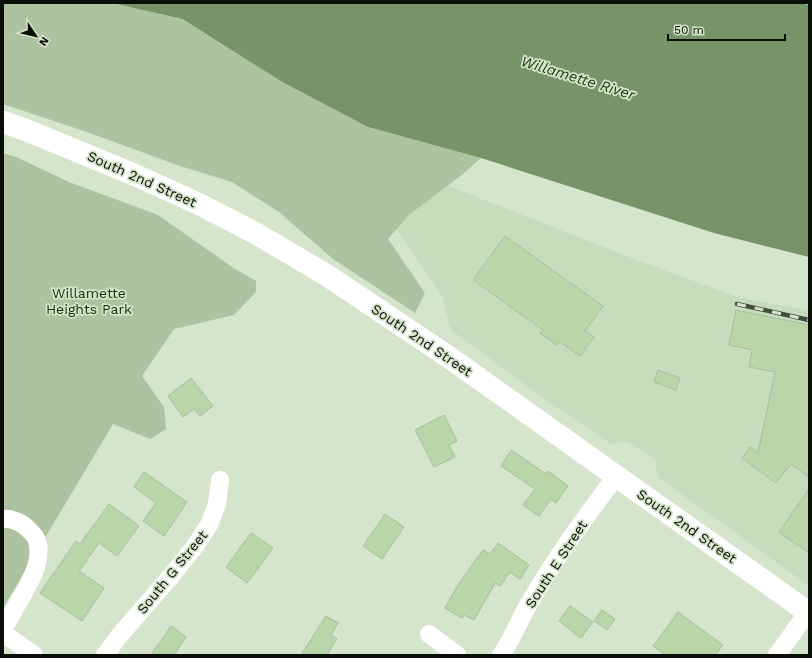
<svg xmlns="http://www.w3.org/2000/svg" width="812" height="658" font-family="'Work Sans',sans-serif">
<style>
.built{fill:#c7dcbc}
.green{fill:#acc2a0}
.water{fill:#779468}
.building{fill:#b8d6a7;stroke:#aabba2}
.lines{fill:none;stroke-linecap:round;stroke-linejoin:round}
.street{stroke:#fff;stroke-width:18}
.secondary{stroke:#fff;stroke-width:22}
.rail-casing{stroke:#444c3f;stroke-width:4.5}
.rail{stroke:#d5e5cc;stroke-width:3;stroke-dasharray:9;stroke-linecap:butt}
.labels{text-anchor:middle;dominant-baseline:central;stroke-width:3.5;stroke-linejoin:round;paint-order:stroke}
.street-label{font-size:14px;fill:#090e06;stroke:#d5e5cc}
.park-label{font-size:14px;fill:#163100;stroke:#d5e5cc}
.water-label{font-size:15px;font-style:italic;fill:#203c0b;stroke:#d5e5cc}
</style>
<rect width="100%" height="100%" fill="#d5e5cc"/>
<path class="built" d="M 416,173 L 621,254 L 737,297 L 809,311 L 809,586 L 658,477 L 655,460 L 628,442 L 611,444 L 561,410 L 556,408 L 451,330 L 442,296 L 383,209 Z"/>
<g class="green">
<path d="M 3,3 L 112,3 L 181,19 L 284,83 L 368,127 L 481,158 L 463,174 L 409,215 L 388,239 L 425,293 L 415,313 L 333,259 L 279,212 L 232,182 L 177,165 L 87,132 L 3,104 Z"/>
<path d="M 3,153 L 16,157 L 69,182 L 158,215 L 235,269 L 256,281 L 256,292 L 234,315 L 174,329 L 142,376 L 164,407 L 166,429 L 150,439 L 113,424 L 3,608 Z"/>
</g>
<path class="water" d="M 112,3 L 799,3 L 809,5 L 809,257 L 714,233 L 481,158 L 368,127 L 284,83 L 182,19 Z"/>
<g class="building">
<path d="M 505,236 L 603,306 L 585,331 L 594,337 L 580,356 L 560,342 L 557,345 L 540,333 L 543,330 L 473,280 Z"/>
<path d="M 736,310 L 809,325 L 809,477 L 791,464 L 776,483 L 742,458 L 750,447 L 758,453 L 775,372 L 749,367 L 752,350 L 729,345 Z"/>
<path d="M 658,370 L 680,378 L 676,390 L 654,382 Z"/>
<path d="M 191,378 L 213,406 L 200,416 L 194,409 L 183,417 L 168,396 Z"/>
<path d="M 444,415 L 457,441 L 449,445 L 455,457 L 434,467 L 415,430 Z"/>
<path d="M 511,450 L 546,474 L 548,471 L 568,486 L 556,503 L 551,499 L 539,516 L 523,505 L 535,489 L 501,466 Z"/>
<path d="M 144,472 L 187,502 L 164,536 L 143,521 L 156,503 L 134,487 Z"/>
<path d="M 809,489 L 809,553 L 779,532 Z"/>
<path d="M 109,504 L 139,526 L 117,556 L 99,543 L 79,571 L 104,588 L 82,621 L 40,593 L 76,541 L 80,544 Z"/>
<path d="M 385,514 L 404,527 L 382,559 L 363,546 Z"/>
<path d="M 251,533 L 273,548 L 247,583 L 226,567 Z"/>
<path d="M 498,543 L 529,565 L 520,579 L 510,572 L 500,586 L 495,583 L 474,620 L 464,615 L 462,618 L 445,608 L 458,585 L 483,550 L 490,554 Z"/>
<path d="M 570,606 L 593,622 L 581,638 L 559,621 Z"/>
<path d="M 602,610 L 615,619 L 607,630 L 594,621 Z"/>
<path d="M 678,612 L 723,645 L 715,655 L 665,655 L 653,646 Z"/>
<path d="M 326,616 L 338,623 L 331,635 L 337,639 L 327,655 L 301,655 Z"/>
<path d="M 171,626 L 186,637 L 174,655 L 151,655 Z"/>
</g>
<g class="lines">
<g class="street">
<path d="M 3,519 C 11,518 23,523 28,529 C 31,532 36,536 37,541 C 46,570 13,605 3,631"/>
<path d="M 3,633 L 34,655"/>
<path d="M 429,634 L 457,655"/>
<path d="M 105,655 L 119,636 L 172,575 L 195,546 L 209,525 L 217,504 L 220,480"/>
<path d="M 501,655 C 512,640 518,623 527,607 C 553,561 585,518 616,476"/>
<path d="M 777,655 L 808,612"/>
</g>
<path class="secondary" d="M 3,122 L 26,130 L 135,175 L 199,204 L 257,234 L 328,276 L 450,358 L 809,613"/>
<defs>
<path id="rail" d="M 737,304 L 809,320"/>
</defs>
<use href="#rail" class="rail-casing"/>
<use href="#rail" class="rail"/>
</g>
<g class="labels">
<g class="street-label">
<text transform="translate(142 179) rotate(24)">South 2nd Street</text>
<text transform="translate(422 340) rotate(34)">South 2nd Street</text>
<text transform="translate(687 526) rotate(35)">South 2nd Street</text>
<text transform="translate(556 564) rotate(-57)">South E Street</text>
<text transform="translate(172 572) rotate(-51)">South G Street</text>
</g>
<g class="park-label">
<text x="89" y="293">Willamette<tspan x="89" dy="16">Heights Park</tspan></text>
</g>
<g class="water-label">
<text transform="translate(578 78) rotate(17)">Willamette River</text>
</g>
</g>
<rect width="812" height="658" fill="none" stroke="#090e06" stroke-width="8"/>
<g transform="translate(36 36) rotate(125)" stroke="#d5e5cc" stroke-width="3" paint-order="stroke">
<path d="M0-3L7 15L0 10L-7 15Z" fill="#090e06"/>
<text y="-6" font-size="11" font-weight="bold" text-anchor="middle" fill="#090e06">N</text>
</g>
<path d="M668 34v6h117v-6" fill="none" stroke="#090e06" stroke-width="2"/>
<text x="674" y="34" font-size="12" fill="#090e06" stroke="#d5e5cc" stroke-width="3" paint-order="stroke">50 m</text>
</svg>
